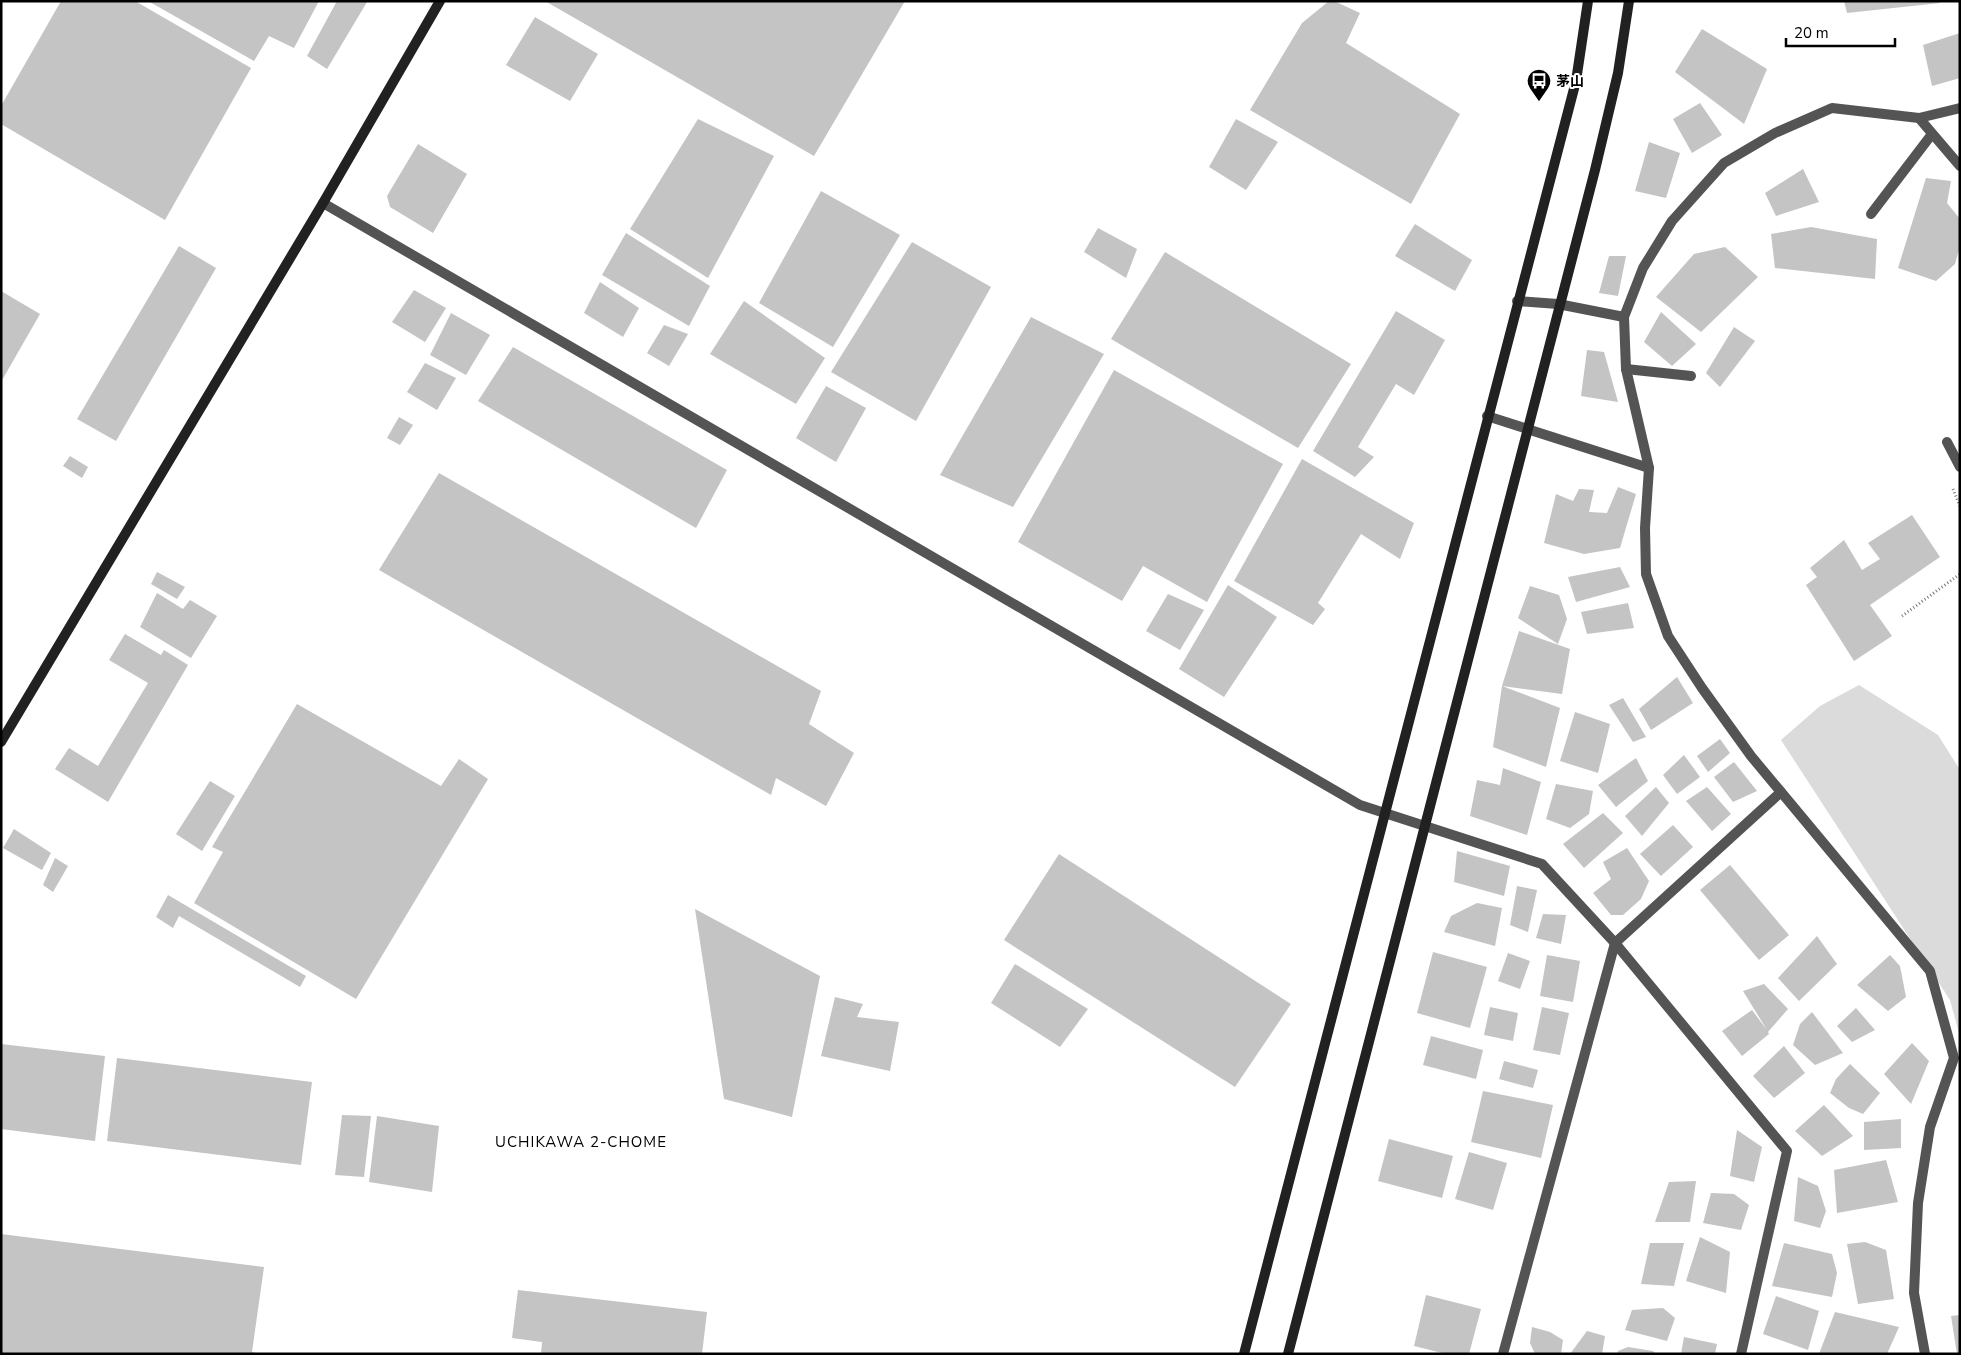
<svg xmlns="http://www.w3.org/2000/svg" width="1961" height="1355" font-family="'Nunito Sans','Noto Sans JP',sans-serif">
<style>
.green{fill:#dbdbdb}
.building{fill:#c4c4c4}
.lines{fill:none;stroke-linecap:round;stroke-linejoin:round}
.path{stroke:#767676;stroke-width:3;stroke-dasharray:1 2.5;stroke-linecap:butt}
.lane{stroke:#545454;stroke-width:10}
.street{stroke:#545454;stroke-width:10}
.secondary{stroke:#212121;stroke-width:10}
.labels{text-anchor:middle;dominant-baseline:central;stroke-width:4;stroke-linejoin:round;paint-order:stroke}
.poi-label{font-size:14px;font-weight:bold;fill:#000;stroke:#fff;text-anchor:start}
.neighbourhood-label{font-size:15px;letter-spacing:1px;fill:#000;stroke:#fff}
</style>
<rect width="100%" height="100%" fill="#fff"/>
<path class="green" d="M 1859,685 L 1938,735 L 1960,770 L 1960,1037 L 1950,1000 L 1781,740 L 1820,706 Z"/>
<g class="building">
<path d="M 61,1 L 135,1 L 251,68 L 165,220 L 1,124 L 1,106 Z"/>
<path d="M 148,1 L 319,1 L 294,48 L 269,36 L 254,61 Z"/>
<path d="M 337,1 L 367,2 L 327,69 L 307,56 Z"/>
<path d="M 545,1 L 905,1 L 814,156 Z"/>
<path d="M 1329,1 L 1334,1 L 1360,13 L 1346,43 L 1460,114 L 1411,204 L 1250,110 L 1302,23 Z"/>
<path d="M 1844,1 L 1940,1 L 1940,3 L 1847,13 Z"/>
<path d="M 535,17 L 598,54 L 570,101 L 506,65 Z"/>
<path d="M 1702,29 L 1767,69 L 1744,124 L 1675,72 Z"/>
<path d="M 1960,33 L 1960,78 L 1932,86 L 1923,45 Z"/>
<path d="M 1700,103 L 1722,135 L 1692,153 L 1673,119 Z"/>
<path d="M 698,119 L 774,156 L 708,278 L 630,229 Z"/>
<path d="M 1236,119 L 1278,142 L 1246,190 L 1209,167 Z"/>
<path d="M 1649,142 L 1680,153 L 1666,198 L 1635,191 Z"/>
<path d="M 418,144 L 467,174 L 433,233 L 390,207 L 387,196 Z"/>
<path d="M 1803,169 L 1819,202 L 1776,216 L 1765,193 Z"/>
<path d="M 1926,178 L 1951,181 L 1947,203 L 1960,219 L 1960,246 L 1955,264 L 1936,281 L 1898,268 Z"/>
<path d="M 821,191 L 900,235 L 833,347 L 759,303 Z"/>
<path d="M 1415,224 L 1472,260 L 1455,291 L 1395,256 Z"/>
<path d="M 1811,227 L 1877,239 L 1875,279 L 1775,268 L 1771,234 Z"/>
<path d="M 1098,228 L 1137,249 L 1126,278 L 1084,252 Z"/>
<path d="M 626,233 L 710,286 L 689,326 L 602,275 Z"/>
<path d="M 912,242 L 991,287 L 916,421 L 831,372 Z"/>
<path d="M 179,246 L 216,268 L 116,441 L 77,419 Z"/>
<path d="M 1725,247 L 1758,277 L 1701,332 L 1656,297 L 1694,254 Z"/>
<path d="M 1165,252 L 1351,364 L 1298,448 L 1111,339 Z"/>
<path d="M 1609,256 L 1626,256 L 1618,296 L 1599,293 Z"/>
<path d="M 600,282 L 639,308 L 623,337 L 584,313 Z"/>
<path d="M 414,290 L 446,308 L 425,342 L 392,322 Z"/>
<path d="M 1,291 L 40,314 L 1,382 Z"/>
<path d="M 744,301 L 825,358 L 796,404 L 710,354 Z"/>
<path d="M 1396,311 L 1445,340 L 1414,395 L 1396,384 L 1358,447 L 1374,457 L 1355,477 L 1313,451 Z"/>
<path d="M 1661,312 L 1696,344 L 1672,366 L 1644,342 Z"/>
<path d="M 451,313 L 490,335 L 466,375 L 430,355 Z"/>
<path d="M 1031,317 L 1104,354 L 1013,507 L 940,475 Z"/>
<path d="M 664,325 L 688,334 L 669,366 L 647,353 Z"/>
<path d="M 1734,327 L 1755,341 L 1720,387 L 1706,373 Z"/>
<path d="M 513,347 L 727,470 L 696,528 L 478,401 Z"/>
<path d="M 1587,350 L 1604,352 L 1618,402 L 1581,396 Z"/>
<path d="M 425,363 L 456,378 L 437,410 L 407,392 Z"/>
<path d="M 1114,370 L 1283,464 L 1207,602 L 1143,566 L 1122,601 L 1018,542 Z"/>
<path d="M 826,386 L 866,408 L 836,462 L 796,438 Z"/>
<path d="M 399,417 L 413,425 L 400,445 L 387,438 Z"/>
<path d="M 70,456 L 88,467 L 82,478 L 63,466 Z"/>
<path d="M 1302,459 L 1414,523 L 1400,559 L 1361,534 L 1318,603 L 1325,609 L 1313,625 L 1234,581 Z"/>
<path d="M 439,473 L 821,691 L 809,724 L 854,753 L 826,806 L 776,778 L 771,795 L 379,570 Z"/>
<path d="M 1618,487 L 1636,494 L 1620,548 L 1584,554 L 1544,543 L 1556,494 L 1573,501 L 1579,489 L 1594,490 L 1589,512 L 1607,513 Z"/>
<path d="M 1912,515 L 1940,557 L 1870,605 L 1892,636 L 1854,661 L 1806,585 L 1817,577 L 1810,568 L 1844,540 L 1862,570 L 1880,559 L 1868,543 Z"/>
<path d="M 1620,567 L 1630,587 L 1576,602 L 1568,577 Z"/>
<path d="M 157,572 L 185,587 L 177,599 L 151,584 Z"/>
<path d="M 1228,585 L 1277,617 L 1224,697 L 1179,669 Z"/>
<path d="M 1530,586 L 1559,595 L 1567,619 L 1558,644 L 1518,618 Z"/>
<path d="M 157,593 L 183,609 L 190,600 L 217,616 L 191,658 L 140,627 Z"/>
<path d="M 1168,594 L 1204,610 L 1180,650 L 1146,631 Z"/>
<path d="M 1628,603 L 1634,628 L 1587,634 L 1581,612 Z"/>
<path d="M 1519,631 L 1570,649 L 1562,694 L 1502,686 L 1560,708 L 1546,767 L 1493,747 L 1502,686 Z"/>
<path d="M 125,634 L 161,655 L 164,650 L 188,665 L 108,802 L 55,769 L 69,748 L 98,766 L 148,683 L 109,660 Z"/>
<path d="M 1677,677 L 1693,703 L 1651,730 L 1639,709 Z"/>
<path d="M 1623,698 L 1646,737 L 1633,742 L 1609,705 Z"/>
<path d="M 297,704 L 441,786 L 459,759 L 488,779 L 356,999 L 194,903 L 223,852 L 212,847 Z"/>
<path d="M 1575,712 L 1610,724 L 1598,773 L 1560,761 Z"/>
<path d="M 1720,739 L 1730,753 L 1708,772 L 1697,756 Z"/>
<path d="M 1684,755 L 1700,777 L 1677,794 L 1663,775 Z"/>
<path d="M 1636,758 L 1648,781 L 1616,807 L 1598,785 Z"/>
<path d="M 1734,762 L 1757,791 L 1733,802 L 1714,777 Z"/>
<path d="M 1503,768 L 1541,782 L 1527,835 L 1470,816 L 1477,780 L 1500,785 Z"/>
<path d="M 210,781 L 235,796 L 202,851 L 176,834 Z"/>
<path d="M 1556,784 L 1593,791 L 1589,814 L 1570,828 L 1546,819 Z"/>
<path d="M 1656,787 L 1669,803 L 1642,836 L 1625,816 Z"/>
<path d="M 1707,787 L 1731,814 L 1712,831 L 1686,801 Z"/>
<path d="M 1603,813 L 1623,833 L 1584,868 L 1563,844 Z"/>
<path d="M 1673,825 L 1693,847 L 1661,876 L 1640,854 Z"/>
<path d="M 14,829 L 51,853 L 42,870 L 3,848 Z"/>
<path d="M 1627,848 L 1649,881 L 1641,899 L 1623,915 L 1611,915 L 1593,893 L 1611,879 L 1603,862 Z"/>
<path d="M 1457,851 L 1510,866 L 1504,896 L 1454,882 Z"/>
<path d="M 1059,854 L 1291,1004 L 1235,1087 L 1004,940 Z"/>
<path d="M 55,858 L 68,866 L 53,892 L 43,885 Z"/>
<path d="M 1730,865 L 1789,935 L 1759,960 L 1700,890 Z"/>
<path d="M 1517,886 L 1537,890 L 1528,932 L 1510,925 Z"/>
<path d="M 168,895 L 306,976 L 300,987 L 179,916 L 173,928 L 156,917 Z"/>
<path d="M 1477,903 L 1502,908 L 1495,946 L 1444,932 L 1451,916 Z"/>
<path d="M 695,909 L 820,976 L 792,1117 L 724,1099 Z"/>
<path d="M 1543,914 L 1566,915 L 1561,944 L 1536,938 Z"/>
<path d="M 1817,936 L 1837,964 L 1799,1001 L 1778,978 Z"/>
<path d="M 1433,952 L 1487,967 L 1470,1028 L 1417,1013 Z"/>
<path d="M 1508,953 L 1530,961 L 1520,989 L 1498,981 Z"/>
<path d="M 1547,955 L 1580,961 L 1573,1002 L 1540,996 Z"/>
<path d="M 1890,955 L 1900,966 L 1906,997 L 1888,1011 L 1857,985 Z"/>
<path d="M 1015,964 L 1088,1009 L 1060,1047 L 991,1003 Z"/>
<path d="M 1764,984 L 1788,1009 L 1768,1032 L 1769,1034 L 1742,1056 L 1722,1031 L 1752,1010 L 1767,1030 L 1743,991 Z"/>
<path d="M 835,997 L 863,1004 L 857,1017 L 899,1022 L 890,1071 L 821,1056 Z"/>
<path d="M 1490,1007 L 1518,1013 L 1513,1041 L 1484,1035 Z"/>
<path d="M 1542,1007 L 1569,1013 L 1560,1055 L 1533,1050 Z"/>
<path d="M 1856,1008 L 1875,1030 L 1852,1042 L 1837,1026 Z"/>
<path d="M 1812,1012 L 1843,1053 L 1815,1065 L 1793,1045 L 1800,1024 Z"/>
<path d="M 1431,1036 L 1483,1050 L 1476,1079 L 1423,1065 Z"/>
<path d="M 1912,1043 L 1929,1061 L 1911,1104 L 1884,1074 Z"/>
<path d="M 1,1044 L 105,1056 L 95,1141 L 1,1129 Z"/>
<path d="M 1784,1046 L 1805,1073 L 1774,1098 L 1753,1076 Z"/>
<path d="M 117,1058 L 312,1082 L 301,1165 L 107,1141 Z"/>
<path d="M 1504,1061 L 1538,1070 L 1533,1088 L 1499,1079 Z"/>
<path d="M 1850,1064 L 1880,1093 L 1863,1114 L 1849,1108 L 1830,1093 L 1836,1079 Z"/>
<path d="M 1483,1091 L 1553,1105 L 1541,1158 L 1471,1142 Z"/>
<path d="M 1824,1105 L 1853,1136 L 1822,1156 L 1795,1131 Z"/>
<path d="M 342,1115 L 371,1116 L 364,1177 L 335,1175 Z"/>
<path d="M 377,1116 L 439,1126 L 432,1192 L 369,1182 Z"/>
<path d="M 1901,1119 L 1901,1148 L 1864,1150 L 1864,1122 Z"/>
<path d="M 1737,1130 L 1762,1147 L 1754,1182 L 1730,1176 Z"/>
<path d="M 1389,1139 L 1453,1156 L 1442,1198 L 1378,1181 Z"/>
<path d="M 1469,1152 L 1507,1163 L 1493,1210 L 1455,1199 Z"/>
<path d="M 1886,1160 L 1898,1202 L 1837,1213 L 1834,1170 Z"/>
<path d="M 1798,1177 L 1818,1186 L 1826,1211 L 1820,1228 L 1794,1221 Z"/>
<path d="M 1696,1181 L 1690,1222 L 1655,1222 L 1669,1182 Z"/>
<path d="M 1711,1193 L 1734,1194 L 1749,1205 L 1741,1230 L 1703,1223 Z"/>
<path d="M 1,1234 L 264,1267 L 252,1352 L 260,1354 L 1,1354 Z"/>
<path d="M 1700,1237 L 1730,1252 L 1726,1293 L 1686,1281 Z"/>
<path d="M 1865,1242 L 1886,1250 L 1894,1299 L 1858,1304 L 1847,1244 Z"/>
<path d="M 1650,1243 L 1684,1243 L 1674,1286 L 1641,1284 Z"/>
<path d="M 1784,1243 L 1832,1254 L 1837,1273 L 1832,1297 L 1772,1286 Z"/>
<path d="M 518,1290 L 707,1312 L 702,1354 L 541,1354 L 542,1342 L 512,1338 Z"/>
<path d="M 1426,1295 L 1481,1309 L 1469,1354 L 1446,1354 L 1414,1346 Z"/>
<path d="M 1776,1296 L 1819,1311 L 1808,1350 L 1763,1334 Z"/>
<path d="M 1663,1308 L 1675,1318 L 1667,1341 L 1625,1330 L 1632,1310 Z"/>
<path d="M 1835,1312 L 1899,1327 L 1887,1354 L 1819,1354 Z"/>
<path d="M 1960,1315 L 1960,1354 L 1957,1354 L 1951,1316 Z"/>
<path d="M 1532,1327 L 1550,1332 L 1563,1340 L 1561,1354 L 1535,1354 L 1530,1343 Z"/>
<path d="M 1587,1331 L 1605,1336 L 1602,1354 L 1570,1354 Z"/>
<path d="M 1684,1337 L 1717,1344 L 1715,1354 L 1681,1354 Z"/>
<path d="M 1628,1347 L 1653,1351 L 1656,1354 L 1617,1354 L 1618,1351 Z"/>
</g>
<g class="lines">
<g class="path">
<path d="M 1953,489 L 1960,506"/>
<path d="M 1902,616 L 1960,574"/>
</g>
<g class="lane">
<path d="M 1871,214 L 1932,134"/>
<path d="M 1626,369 L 1691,376"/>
<path d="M 1947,442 L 1960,467"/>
</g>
<g class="street">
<path d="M 1919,118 L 1960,166"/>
<path d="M 323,203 L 1360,805 L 1542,864 L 1615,943 L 1787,1151 L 1741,1354"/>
<path d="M 1517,301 L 1558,304 L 1624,317"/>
<path d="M 1487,416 L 1649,468"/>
<path d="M 1503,1354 L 1615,943 L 1781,792"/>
<path d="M 1925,1354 L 1914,1293 L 1918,1203 L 1930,1127 L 1954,1058 L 1930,971 L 1751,756 L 1702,688 L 1668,636 L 1646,574 L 1645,528 L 1649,468 L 1626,369 L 1624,317 L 1643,268 L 1672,221 L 1724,163 L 1775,133 L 1832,108 L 1919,118 L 1960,108"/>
</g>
<g class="secondary">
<path d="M 1,742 L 323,203 L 440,1"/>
<path d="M 1244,1354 L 1576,81 L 1588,1"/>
<path d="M 1288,1354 L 1595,170 L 1618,73 L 1629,1"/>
</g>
</g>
<defs>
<symbol id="bus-pin" viewBox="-11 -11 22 30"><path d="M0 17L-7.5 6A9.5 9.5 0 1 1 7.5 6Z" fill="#000" stroke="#fff"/><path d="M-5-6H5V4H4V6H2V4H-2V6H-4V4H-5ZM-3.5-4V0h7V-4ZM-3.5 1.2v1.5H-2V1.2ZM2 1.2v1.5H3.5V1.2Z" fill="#fff"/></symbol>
</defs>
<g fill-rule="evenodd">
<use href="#bus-pin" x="1525" y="67" width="28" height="38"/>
</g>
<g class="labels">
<g class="poi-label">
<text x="1556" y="81">茅山</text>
</g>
<g class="neighbourhood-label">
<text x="581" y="1142">UCHIKAWA 2-CHOME</text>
</g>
</g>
<rect width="1961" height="1355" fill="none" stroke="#000000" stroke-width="5"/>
<path d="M1786 38v8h109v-8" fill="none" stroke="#000000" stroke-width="2.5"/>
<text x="1794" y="38" font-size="15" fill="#000000" stroke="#ffffff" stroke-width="4" paint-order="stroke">20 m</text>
</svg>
